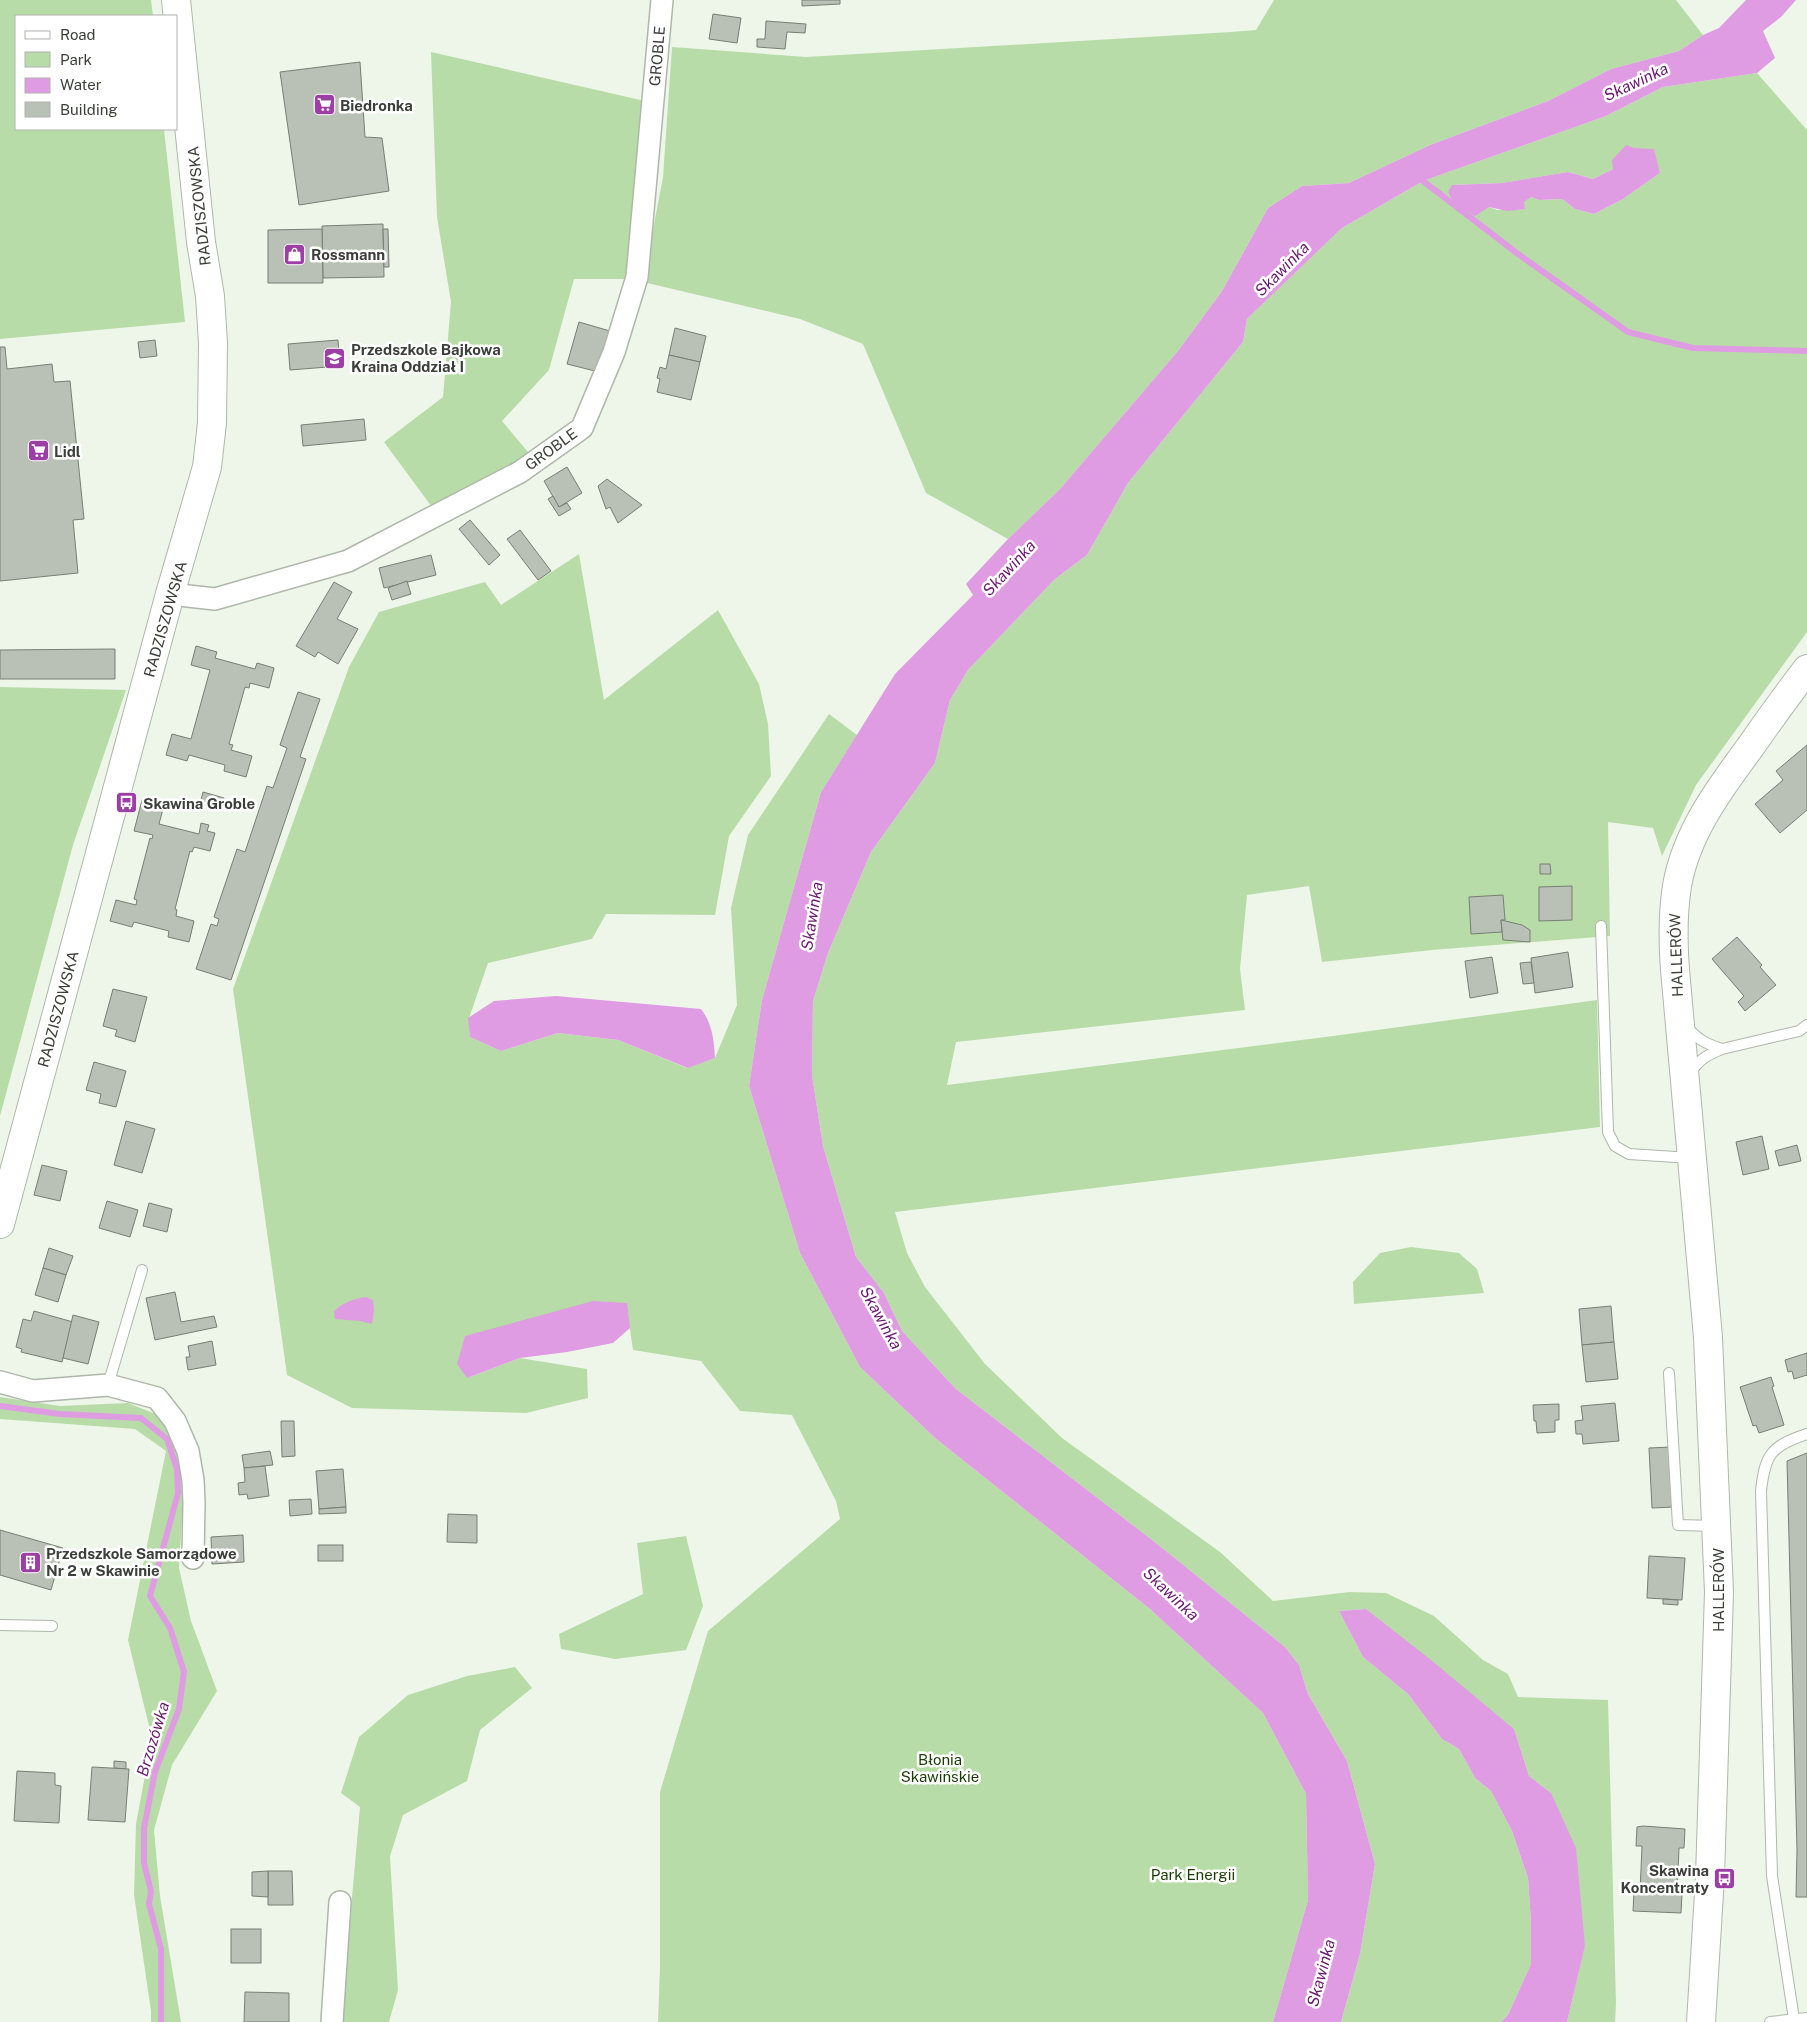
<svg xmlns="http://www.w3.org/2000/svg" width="1807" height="2022" font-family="'Public Sans',sans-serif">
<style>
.green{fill:#b8dca8;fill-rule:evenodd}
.water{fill:#df9ce3}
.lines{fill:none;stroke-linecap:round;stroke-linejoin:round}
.stream{stroke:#df9ce3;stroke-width:6}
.building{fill:#b9c0b5;stroke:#777f74}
.lane-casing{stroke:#afb7ab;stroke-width:12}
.street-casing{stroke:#afb7ab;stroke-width:24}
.secondary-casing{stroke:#afb7ab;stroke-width:30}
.lane{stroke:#fff;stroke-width:10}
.street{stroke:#fff;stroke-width:21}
.secondary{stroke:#fff;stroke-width:28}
.labels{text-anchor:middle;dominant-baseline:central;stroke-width:5;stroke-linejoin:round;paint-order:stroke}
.street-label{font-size:15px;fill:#3b3e39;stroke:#fff}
.poi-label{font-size:15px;font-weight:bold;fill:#3b3e39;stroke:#fff;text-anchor:start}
.park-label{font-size:15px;fill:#1a3c03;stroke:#fff}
.water-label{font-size:16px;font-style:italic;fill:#691a70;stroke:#fff}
</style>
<rect width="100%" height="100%" fill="#eef6ea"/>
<g class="green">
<path d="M 0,0 L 151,0 L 153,16 L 16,16 L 16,129 L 164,129 L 185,322 L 0,339 Z"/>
<path d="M 1274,0 L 1676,0 L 1703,35 L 1679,51 L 1611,69 L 1548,101 L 1430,145 L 1349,183 L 1302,186 L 1268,208 L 1222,291 L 1178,351 L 1060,489 L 1008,539 L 926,493 L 863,344 L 800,319 L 643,282 L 663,177 L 672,47 L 806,57 L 1231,32 L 1256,30 Z"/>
<path d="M 431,52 L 645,101 L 629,279 L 574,279 L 549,370 L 502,421 L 528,452 L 507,468 L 432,507 L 384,442 L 443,397 L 451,302 L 437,217 Z"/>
<path d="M 1757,73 L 1807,130 L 1807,632 L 1696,785 L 1662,856 L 1653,828 L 1608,822 L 1610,936 L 1432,950 L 1322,962 L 1309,886 L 1247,895 L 1240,969 L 1245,1010 L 956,1042 L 947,1085 L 1333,1036 L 1597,1000 L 1600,1127 L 895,1212 L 907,1253 L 925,1287 L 985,1364 L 1062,1438 L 1220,1552 L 1273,1601 L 1350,1592 L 1386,1593 L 1434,1616 L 1483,1660 L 1508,1674 L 1518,1697 L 1608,1700 L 1616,2003 L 1615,2022 L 1567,2022 L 1585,1945 L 1551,1793 L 1529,1776 L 1514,1729 L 1366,1609 L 1339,1611 L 1363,1657 L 1408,1694 L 1442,1739 L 1459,1749 L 1475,1778 L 1491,1791 L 1512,1831 L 1528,1878 L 1531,1923 L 1531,1964 L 1508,2015 L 1501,2022 L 1341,2022 L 1360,1954 L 1375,1864 L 1347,1761 L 1308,1694 L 1299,1665 L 1285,1647 L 1156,1543 L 956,1389 L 902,1331 L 884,1293 L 856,1257 L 823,1146 L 812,1075 L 813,1001 L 828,953 L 871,852 L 935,763 L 950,700 L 968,670 L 1055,579 L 1087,555 L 1128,483 L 1243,342 L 1247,319 L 1342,228 L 1423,181 L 1606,116 L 1663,87 ZM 1613,169 L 1660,173 L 1623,199 L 1594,214 L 1575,209 L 1562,199 L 1539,200 L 1531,197 L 1523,202 L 1525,209 L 1497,210 L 1489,207 L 1482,210 L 1452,185 L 1502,183 L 1568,172 L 1593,179 Z"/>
<path d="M 579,554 L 604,700 L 718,610 L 759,684 L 768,724 L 771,776 L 729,836 L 715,915 L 606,914 L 592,939 L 488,963 L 469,1018 L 470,1037 L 501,1051 L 558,1033 L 618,1040 L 687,1068 L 715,1058 L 737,1005 L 731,908 L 748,835 L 829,714 L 857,735 L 821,792 L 762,1000 L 749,1086 L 800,1253 L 860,1367 L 935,1438 L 1150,1609 L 1263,1713 L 1306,1794 L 1308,1900 L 1273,2022 L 658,2022 L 660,1967 L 660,1792 L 708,1631 L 840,1519 L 836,1501 L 792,1415 L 740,1411 L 701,1361 L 633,1350 L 626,1303 L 467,1378 L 520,1358 L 587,1369 L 588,1398 L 526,1413 L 352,1408 L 287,1375 L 233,989 L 349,667 L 379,612 L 485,582 L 501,605 Z"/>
<path d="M 0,687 L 126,690 L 73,845 L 0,1116 Z"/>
<path d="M 1411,1247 L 1459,1253 L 1477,1269 L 1484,1293 L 1354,1304 L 1353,1282 L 1380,1253 Z"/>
<path d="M 0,1397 L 60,1406 L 128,1403 L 163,1417 L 186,1450 L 179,1568 L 191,1621 L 217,1691 L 172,1765 L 154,1830 L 160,1896 L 181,2022 L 151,2022 L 151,2011 L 134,1895 L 136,1824 L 152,1738 L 128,1640 L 166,1451 L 135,1429 L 0,1419 Z"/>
<path d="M 686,1536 L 703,1606 L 686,1650 L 615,1659 L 561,1649 L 559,1634 L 643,1594 L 637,1543 Z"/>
<path d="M 515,1667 L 532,1688 L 480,1730 L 467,1781 L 403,1815 L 390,1856 L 398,1990 L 389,2022 L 341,2022 L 360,1807 L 341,1793 L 359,1737 L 408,1695 L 467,1676 Z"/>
</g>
<g class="water">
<path d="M 1746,0 L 1796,0 L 1781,17 L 1763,31 L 1775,58 L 1757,73 L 1663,87 L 1606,116 L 1423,181 L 1342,228 L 1247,319 L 1243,342 L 1128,483 L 1087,555 L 1055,579 L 968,670 L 950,700 L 935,763 L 871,852 L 828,953 L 813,1001 L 812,1075 L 823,1146 L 856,1257 L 884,1293 L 902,1331 L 956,1389 L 1156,1543 L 1285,1647 L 1299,1665 L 1308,1694 L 1347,1761 L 1375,1864 L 1360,1954 L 1341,2022 L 1273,2022 L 1308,1900 L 1306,1794 L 1263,1713 L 1150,1609 L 935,1438 L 860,1367 L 800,1253 L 749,1086 L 762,1000 L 821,792 L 895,674 L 973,595 L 966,584 L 1008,539 L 1060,489 L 1178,351 L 1222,291 L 1268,208 L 1302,186 L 1349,183 L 1430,145 L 1548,101 L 1611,69 L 1679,51 L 1703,35 L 1719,28 Z"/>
<path d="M 1626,145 L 1634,148 L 1654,149 L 1660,173 L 1623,199 L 1594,214 L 1575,209 L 1562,199 L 1539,200 L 1531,197 L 1524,202 L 1525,209 L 1507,211 L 1489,207 L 1475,216 L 1454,203 L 1448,192 L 1452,185 L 1502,183 L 1568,172 L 1593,179 L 1613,169 L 1612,160 Z"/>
<path d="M 556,996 L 701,1009 C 712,1023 714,1040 715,1058 L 688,1068 L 618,1040 L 558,1033 L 501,1051 L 470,1037 L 468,1018 L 494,1001 Z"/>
<path d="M 366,1297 L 373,1300 L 374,1311 L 372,1324 L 360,1321 L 335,1319 L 334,1311 C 344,1302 353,1299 366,1297 Z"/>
<path d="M 593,1301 L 627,1303 L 630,1328 L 613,1343 L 567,1352 L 520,1358 L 467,1378 L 457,1364 L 465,1336 Z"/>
<path d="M 1366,1609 L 1431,1660 L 1514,1729 L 1529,1776 L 1551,1793 L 1576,1848 L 1585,1946 L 1567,2022 L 1501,2022 L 1508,2015 L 1531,1964 L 1531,1923 L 1528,1878 L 1512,1831 L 1491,1791 L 1475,1778 L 1459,1749 L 1442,1739 L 1408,1694 L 1363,1657 L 1339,1611 Z"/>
</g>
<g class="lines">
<g class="stream">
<path d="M 1423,173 L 1423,181 L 1518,254 L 1628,332 L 1693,348 L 1807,351"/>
<path d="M 0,1406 L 60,1414 L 141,1418 L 167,1439 L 177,1469 L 178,1493 L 150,1596 L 170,1628 L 184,1672 L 179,1709 L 155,1772 L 144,1828 L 144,1863 L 151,1891 L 149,1904 L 161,1949 L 161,2022"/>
</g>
</g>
<g class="building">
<path d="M 802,0 L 840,0 L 840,4 L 802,6 Z"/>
<path d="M 713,14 L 741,18 L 737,43 L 709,39 Z"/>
<path d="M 766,21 L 806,24 L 805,33 L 787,32 L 785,49 L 757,47 L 757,39 L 765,39 Z"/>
<path d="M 360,62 L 365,137 L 382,138 L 389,191 L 299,205 L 280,72 Z"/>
<path d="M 383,224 L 384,277 L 323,278 L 322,226 Z"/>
<path d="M 322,229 L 323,283 L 268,283 L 268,230 Z"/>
<path d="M 383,229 L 388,229 L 389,267 L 384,267 Z"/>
<path d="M 579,322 L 610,331 L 599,372 L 567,364 Z"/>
<path d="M 675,328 L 706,336 L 700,362 L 669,355 Z"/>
<path d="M 155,340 L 157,356 L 140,358 L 138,342 Z"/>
<path d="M 338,340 L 340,366 L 290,370 L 288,344 Z"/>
<path d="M 0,347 L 5,347 L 7,369 L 52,364 L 54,382 L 70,381 L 84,519 L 73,520 L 78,573 L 0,581 Z"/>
<path d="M 669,355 L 700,362 L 691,400 L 657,392 L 660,379 L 657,378 L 660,367 L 666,369 Z"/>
<path d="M 364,419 L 366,440 L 303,446 L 301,425 Z"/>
<path d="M 567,467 L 582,493 L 559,507 L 544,481 Z"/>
<path d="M 607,479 L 642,505 L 618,523 L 610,507 L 606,509 L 598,486 Z"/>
<path d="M 553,496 L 559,507 L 567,503 L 571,509 L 559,516 L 548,499 Z"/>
<path d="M 470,520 L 500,555 L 489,565 L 459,529 Z"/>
<path d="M 520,530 L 551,571 L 538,580 L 507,539 Z"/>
<path d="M 431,555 L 436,575 L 384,588 L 379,568 Z"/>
<path d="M 407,581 L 411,594 L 392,600 L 388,588 Z"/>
<path d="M 334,582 L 352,592 L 337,619 L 358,629 L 338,664 L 318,652 L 315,657 L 296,646 Z"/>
<path d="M 196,646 L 217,652 L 215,658 L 255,669 L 257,663 L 274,668 L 269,688 L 250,683 L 249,688 L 245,687 L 229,744 L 233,745 L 231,750 L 252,756 L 246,777 L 224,771 L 225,765 L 189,755 L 187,761 L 166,755 L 172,734 L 191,739 L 210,670 L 191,665 Z"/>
<path d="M 115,649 L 115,679 L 0,679 L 0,650 Z"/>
<path d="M 298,692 L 320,699 L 300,757 L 306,759 L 231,980 L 196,969 L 211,924 L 217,926 L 219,919 L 214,917 L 237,849 L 245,852 L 267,786 L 273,788 L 287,748 L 280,745 Z"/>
<path d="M 1807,745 L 1807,810 L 1780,833 L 1755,804 L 1783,780 L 1776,771 Z"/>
<path d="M 203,792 L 224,798 L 220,809 L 200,804 Z"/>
<path d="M 142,800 L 164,805 L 159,824 L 199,834 L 201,823 L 209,825 L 207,831 L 215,833 L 210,851 L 194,847 L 192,852 L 190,851 L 175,909 L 177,910 L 176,916 L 194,921 L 189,942 L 168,937 L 169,931 L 134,922 L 132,927 L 110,921 L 116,900 L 136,905 L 137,900 L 134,899 L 150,838 L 152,839 L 153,835 L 134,831 Z"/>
<path d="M 1540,864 L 1550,864 L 1551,874 L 1540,874 Z"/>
<path d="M 1572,886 L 1572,920 L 1539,921 L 1539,887 Z"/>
<path d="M 1503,895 L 1505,920 L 1501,920 L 1502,932 L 1471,934 L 1469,897 Z"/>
<path d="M 1501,920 L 1522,925 L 1530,930 L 1530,942 L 1503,940 Z"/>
<path d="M 1737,937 L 1762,965 L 1760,967 L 1776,985 L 1745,1011 L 1738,1002 L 1744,996 L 1712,959 Z"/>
<path d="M 1568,952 L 1573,987 L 1535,993 L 1531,958 Z"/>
<path d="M 1492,957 L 1498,993 L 1470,998 L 1465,961 Z"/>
<path d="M 1531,962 L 1534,983 L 1523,984 L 1520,963 Z"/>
<path d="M 113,989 L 147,997 L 135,1042 L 115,1036 L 117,1030 L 103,1026 Z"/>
<path d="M 94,1062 L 126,1071 L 116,1107 L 99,1103 L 101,1094 L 86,1090 Z"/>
<path d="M 126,1121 L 155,1129 L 142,1173 L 114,1165 Z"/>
<path d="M 1762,1136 L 1769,1169 L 1743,1175 L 1736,1142 Z"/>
<path d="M 1797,1145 L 1801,1161 L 1779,1166 L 1775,1151 Z"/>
<path d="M 42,1165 L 67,1171 L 60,1201 L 34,1195 Z"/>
<path d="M 107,1201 L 138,1210 L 130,1237 L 99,1228 Z"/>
<path d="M 149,1203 L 172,1209 L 167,1232 L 143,1226 Z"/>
<path d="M 49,1248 L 73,1256 L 66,1275 L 43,1268 Z"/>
<path d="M 43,1268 L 66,1275 L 58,1302 L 35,1295 Z"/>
<path d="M 175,1292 L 181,1322 L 214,1316 L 217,1327 L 155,1340 L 146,1298 Z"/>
<path d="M 1611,1306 L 1614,1342 L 1582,1345 L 1579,1309 Z"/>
<path d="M 34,1311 L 73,1322 L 62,1362 L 21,1352 L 22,1349 L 16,1347 L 23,1319 L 31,1321 Z"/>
<path d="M 73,1315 L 99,1322 L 88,1364 L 63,1358 Z"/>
<path d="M 212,1341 L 216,1365 L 188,1370 L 186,1357 L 190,1357 L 188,1346 Z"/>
<path d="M 1614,1342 L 1618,1379 L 1586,1382 L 1582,1345 Z"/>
<path d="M 1807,1353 L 1807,1375 L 1794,1379 L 1792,1371 L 1788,1372 L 1785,1360 Z"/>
<path d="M 1771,1377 L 1774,1386 L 1772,1387 L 1784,1425 L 1759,1433 L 1756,1425 L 1753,1426 L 1740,1387 Z"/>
<path d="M 1615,1403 L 1619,1441 L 1583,1444 L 1582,1434 L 1576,1434 L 1575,1421 L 1583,1420 L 1581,1406 Z"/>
<path d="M 1559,1404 L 1559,1420 L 1555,1420 L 1555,1432 L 1537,1433 L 1536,1421 L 1534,1421 L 1533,1405 Z"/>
<path d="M 281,1421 L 294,1421 L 295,1456 L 282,1457 Z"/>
<path d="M 1672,1447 L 1675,1507 L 1652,1508 L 1649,1448 Z"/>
<path d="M 270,1451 L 273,1465 L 244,1468 L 242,1455 Z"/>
<path d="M 1807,1453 L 1807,1897 L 1796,1897 L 1797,1850 L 1787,1461 Z"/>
<path d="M 265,1466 L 269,1496 L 248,1499 L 247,1494 L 239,1495 L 238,1483 L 245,1482 L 244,1468 Z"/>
<path d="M 343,1469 L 346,1507 L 319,1509 L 316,1471 Z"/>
<path d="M 311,1499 L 312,1514 L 290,1516 L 289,1500 Z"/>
<path d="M 346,1507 L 346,1513 L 319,1514 L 319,1509 Z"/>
<path d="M 448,1514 L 477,1515 L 477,1543 L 447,1542 Z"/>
<path d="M 0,1530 L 63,1548 L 51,1590 L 0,1575 Z"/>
<path d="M 243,1535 L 244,1562 L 212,1564 L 211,1537 Z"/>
<rect x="318" y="1545" width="25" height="16"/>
<path d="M 1649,1556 L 1685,1558 L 1682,1600 L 1647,1598 Z"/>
<path d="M 1663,1599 L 1678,1600 L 1678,1605 L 1663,1604 Z"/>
<path d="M 114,1761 L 126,1762 L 126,1769 L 114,1768 Z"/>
<path d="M 92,1767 L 129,1769 L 125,1822 L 88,1820 Z"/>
<path d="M 17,1771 L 55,1773 L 55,1785 L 61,1786 L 59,1823 L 14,1821 Z"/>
<path d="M 1643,1826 L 1685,1829 L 1684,1848 L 1679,1848 L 1677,1894 L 1682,1894 L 1681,1913 L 1633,1911 L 1634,1892 L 1640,1892 L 1642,1846 L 1636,1846 L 1637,1827 Z"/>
<path d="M 268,1871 L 292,1871 L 293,1905 L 268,1905 Z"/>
<path d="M 268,1871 L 268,1897 L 252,1896 L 252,1872 Z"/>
<rect x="231" y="1929" width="30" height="34"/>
<path d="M 245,1992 L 289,1993 L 289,2022 L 244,2022 Z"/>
</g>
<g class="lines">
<defs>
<g id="lane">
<path d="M 1601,926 L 1608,1132 L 1615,1146 L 1629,1154 L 1691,1158"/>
<path d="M 1686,1026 C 1697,1039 1706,1044 1722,1049 C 1707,1055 1698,1060 1690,1074"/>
<path d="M 1722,1049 L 1799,1031 L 1807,1025"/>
<path d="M 1669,1373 L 1678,1525 L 1716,1526"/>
<path d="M 108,1385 L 142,1270"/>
<path d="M 0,1625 L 52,1626"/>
<path d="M 1794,2019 L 1772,1876 L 1761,1491 C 1765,1454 1771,1446 1807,1434"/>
<path d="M 1770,2022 L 1807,2018"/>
</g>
<g id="street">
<path d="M 170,594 L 215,599 L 348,561 L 520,472 L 582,428 L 614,352 L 637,277 L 662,0"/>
<path d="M 0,1382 L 33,1391 L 108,1385 L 157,1398 L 175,1421 L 188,1451 L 193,1480 L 194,1503 L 193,1558"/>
<path d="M 332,2022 L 340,1902"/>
</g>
<g id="secondary">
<path d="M 0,1224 L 170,594 L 207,467 L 212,423 L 213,343 L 210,296 L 201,242 L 176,0"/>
<path d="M 1701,2022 L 1710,1877 L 1719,1592 L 1708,1337 L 1676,981 C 1673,950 1672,918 1677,886 C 1686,833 1720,788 1751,746 C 1769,720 1788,694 1807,669"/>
</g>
</defs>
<use href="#lane" class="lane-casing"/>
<use href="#street" class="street-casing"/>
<use href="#secondary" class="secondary-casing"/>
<use href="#lane" class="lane"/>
<use href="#street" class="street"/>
<use href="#secondary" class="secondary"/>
</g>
<defs>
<symbol id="supermarket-square" viewBox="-11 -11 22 22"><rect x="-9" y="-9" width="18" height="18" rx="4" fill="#9d3ea6" stroke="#fff"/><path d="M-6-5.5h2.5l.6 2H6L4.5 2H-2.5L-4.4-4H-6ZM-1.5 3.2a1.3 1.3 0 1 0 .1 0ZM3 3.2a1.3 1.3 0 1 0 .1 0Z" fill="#fff"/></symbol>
<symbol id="shop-square" viewBox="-11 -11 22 22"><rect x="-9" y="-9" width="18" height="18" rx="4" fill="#9d3ea6" stroke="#fff"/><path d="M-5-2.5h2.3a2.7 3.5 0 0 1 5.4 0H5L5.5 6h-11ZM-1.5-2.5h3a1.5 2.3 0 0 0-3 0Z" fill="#fff"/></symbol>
<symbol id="school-square" viewBox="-11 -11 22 22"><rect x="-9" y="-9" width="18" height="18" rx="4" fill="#9d3ea6" stroke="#fff"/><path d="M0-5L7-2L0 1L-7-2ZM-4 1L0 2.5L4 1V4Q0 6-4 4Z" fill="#fff"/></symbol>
<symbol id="bus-square" viewBox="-11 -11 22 22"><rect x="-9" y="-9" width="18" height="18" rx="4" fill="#9d3ea6" stroke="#fff"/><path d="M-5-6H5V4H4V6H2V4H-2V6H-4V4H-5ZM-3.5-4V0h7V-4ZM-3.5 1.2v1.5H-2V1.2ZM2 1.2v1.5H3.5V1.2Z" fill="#fff"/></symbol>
<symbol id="building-square" viewBox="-11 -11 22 22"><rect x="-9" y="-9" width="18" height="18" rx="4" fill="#9d3ea6" stroke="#fff"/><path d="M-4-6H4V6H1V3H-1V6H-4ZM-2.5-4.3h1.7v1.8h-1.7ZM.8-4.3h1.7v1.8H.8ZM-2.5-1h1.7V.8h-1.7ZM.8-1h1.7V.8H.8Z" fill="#fff"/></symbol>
</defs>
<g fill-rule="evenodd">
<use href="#supermarket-square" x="312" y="92" width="25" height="25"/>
<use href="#shop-square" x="282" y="242" width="25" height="25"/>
<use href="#school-square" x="322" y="346" width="25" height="25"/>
<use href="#supermarket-square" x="26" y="438" width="25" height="25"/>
<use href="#bus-square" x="114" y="790" width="25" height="25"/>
<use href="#building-square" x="18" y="1550" width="25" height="25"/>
<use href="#bus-square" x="1712" y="1866" width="25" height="25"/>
</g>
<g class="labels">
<g class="street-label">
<text transform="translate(657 56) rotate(-85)">GROBLE</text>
<text transform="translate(199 206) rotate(-96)">RADZISZOWSKA</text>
<text transform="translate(551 449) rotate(-36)">GROBLE</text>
<text transform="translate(165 619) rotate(-74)">RADZISZOWSKA</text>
<text transform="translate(1676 955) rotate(-92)">HALLERÓW</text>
<text transform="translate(58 1009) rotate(-75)">RADZISZOWSKA</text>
<text transform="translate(1718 1590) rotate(-90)">HALLERÓW</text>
</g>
<g class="poi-label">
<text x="340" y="105">Biedronka</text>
<text x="311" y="254">Rossmann</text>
<text x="351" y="349">Przedszkole Bajkowa<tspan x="351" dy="17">Kraina Oddział I</tspan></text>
<text x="54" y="451">Lidl</text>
<text x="143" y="803">Skawina Groble</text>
<text x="46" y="1553">Przedszkole Samorządowe<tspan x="46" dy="17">Nr 2 w Skawinie</tspan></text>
<text x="1709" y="1870" text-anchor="end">Skawina<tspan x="1709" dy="17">Koncentraty</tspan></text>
</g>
<g class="park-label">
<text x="940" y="1759">Błonia<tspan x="940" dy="17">Skawińskie</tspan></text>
<text x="1193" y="1874">Park Energii</text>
</g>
<g class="water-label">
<text transform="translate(1636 82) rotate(-25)">Skawinka</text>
<text transform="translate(1282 269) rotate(-45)">Skawinka</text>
<text transform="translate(1009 568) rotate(-47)">Skawinka</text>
<text transform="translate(812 916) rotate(-81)">Skawinka</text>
<text transform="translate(881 1318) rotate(61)">Skawinka</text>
<text transform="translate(1171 1594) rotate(43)">Skawinka</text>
<text transform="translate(153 1739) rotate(-73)">Brzozówka</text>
<text transform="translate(1321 1973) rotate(-75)">Skawinka</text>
</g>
</g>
<rect x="15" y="15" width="162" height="115" fill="#ffffff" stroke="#b1b2b0"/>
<rect x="25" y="31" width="25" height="8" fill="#ffffff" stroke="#b1b2b0"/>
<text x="60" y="40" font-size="15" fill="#3b3e39">Road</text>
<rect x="25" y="52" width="25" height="15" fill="#b8dca8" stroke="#b1b2b0"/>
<text x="60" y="65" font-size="15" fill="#3b3e39">Park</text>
<rect x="25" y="78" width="25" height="15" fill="#df9ce3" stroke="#b1b2b0"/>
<text x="60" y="90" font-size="15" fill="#3b3e39">Water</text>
<rect x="25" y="102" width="25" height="15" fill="#b9c0b5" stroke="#b1b2b0"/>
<text x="60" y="115" font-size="15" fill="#3b3e39">Building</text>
</svg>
